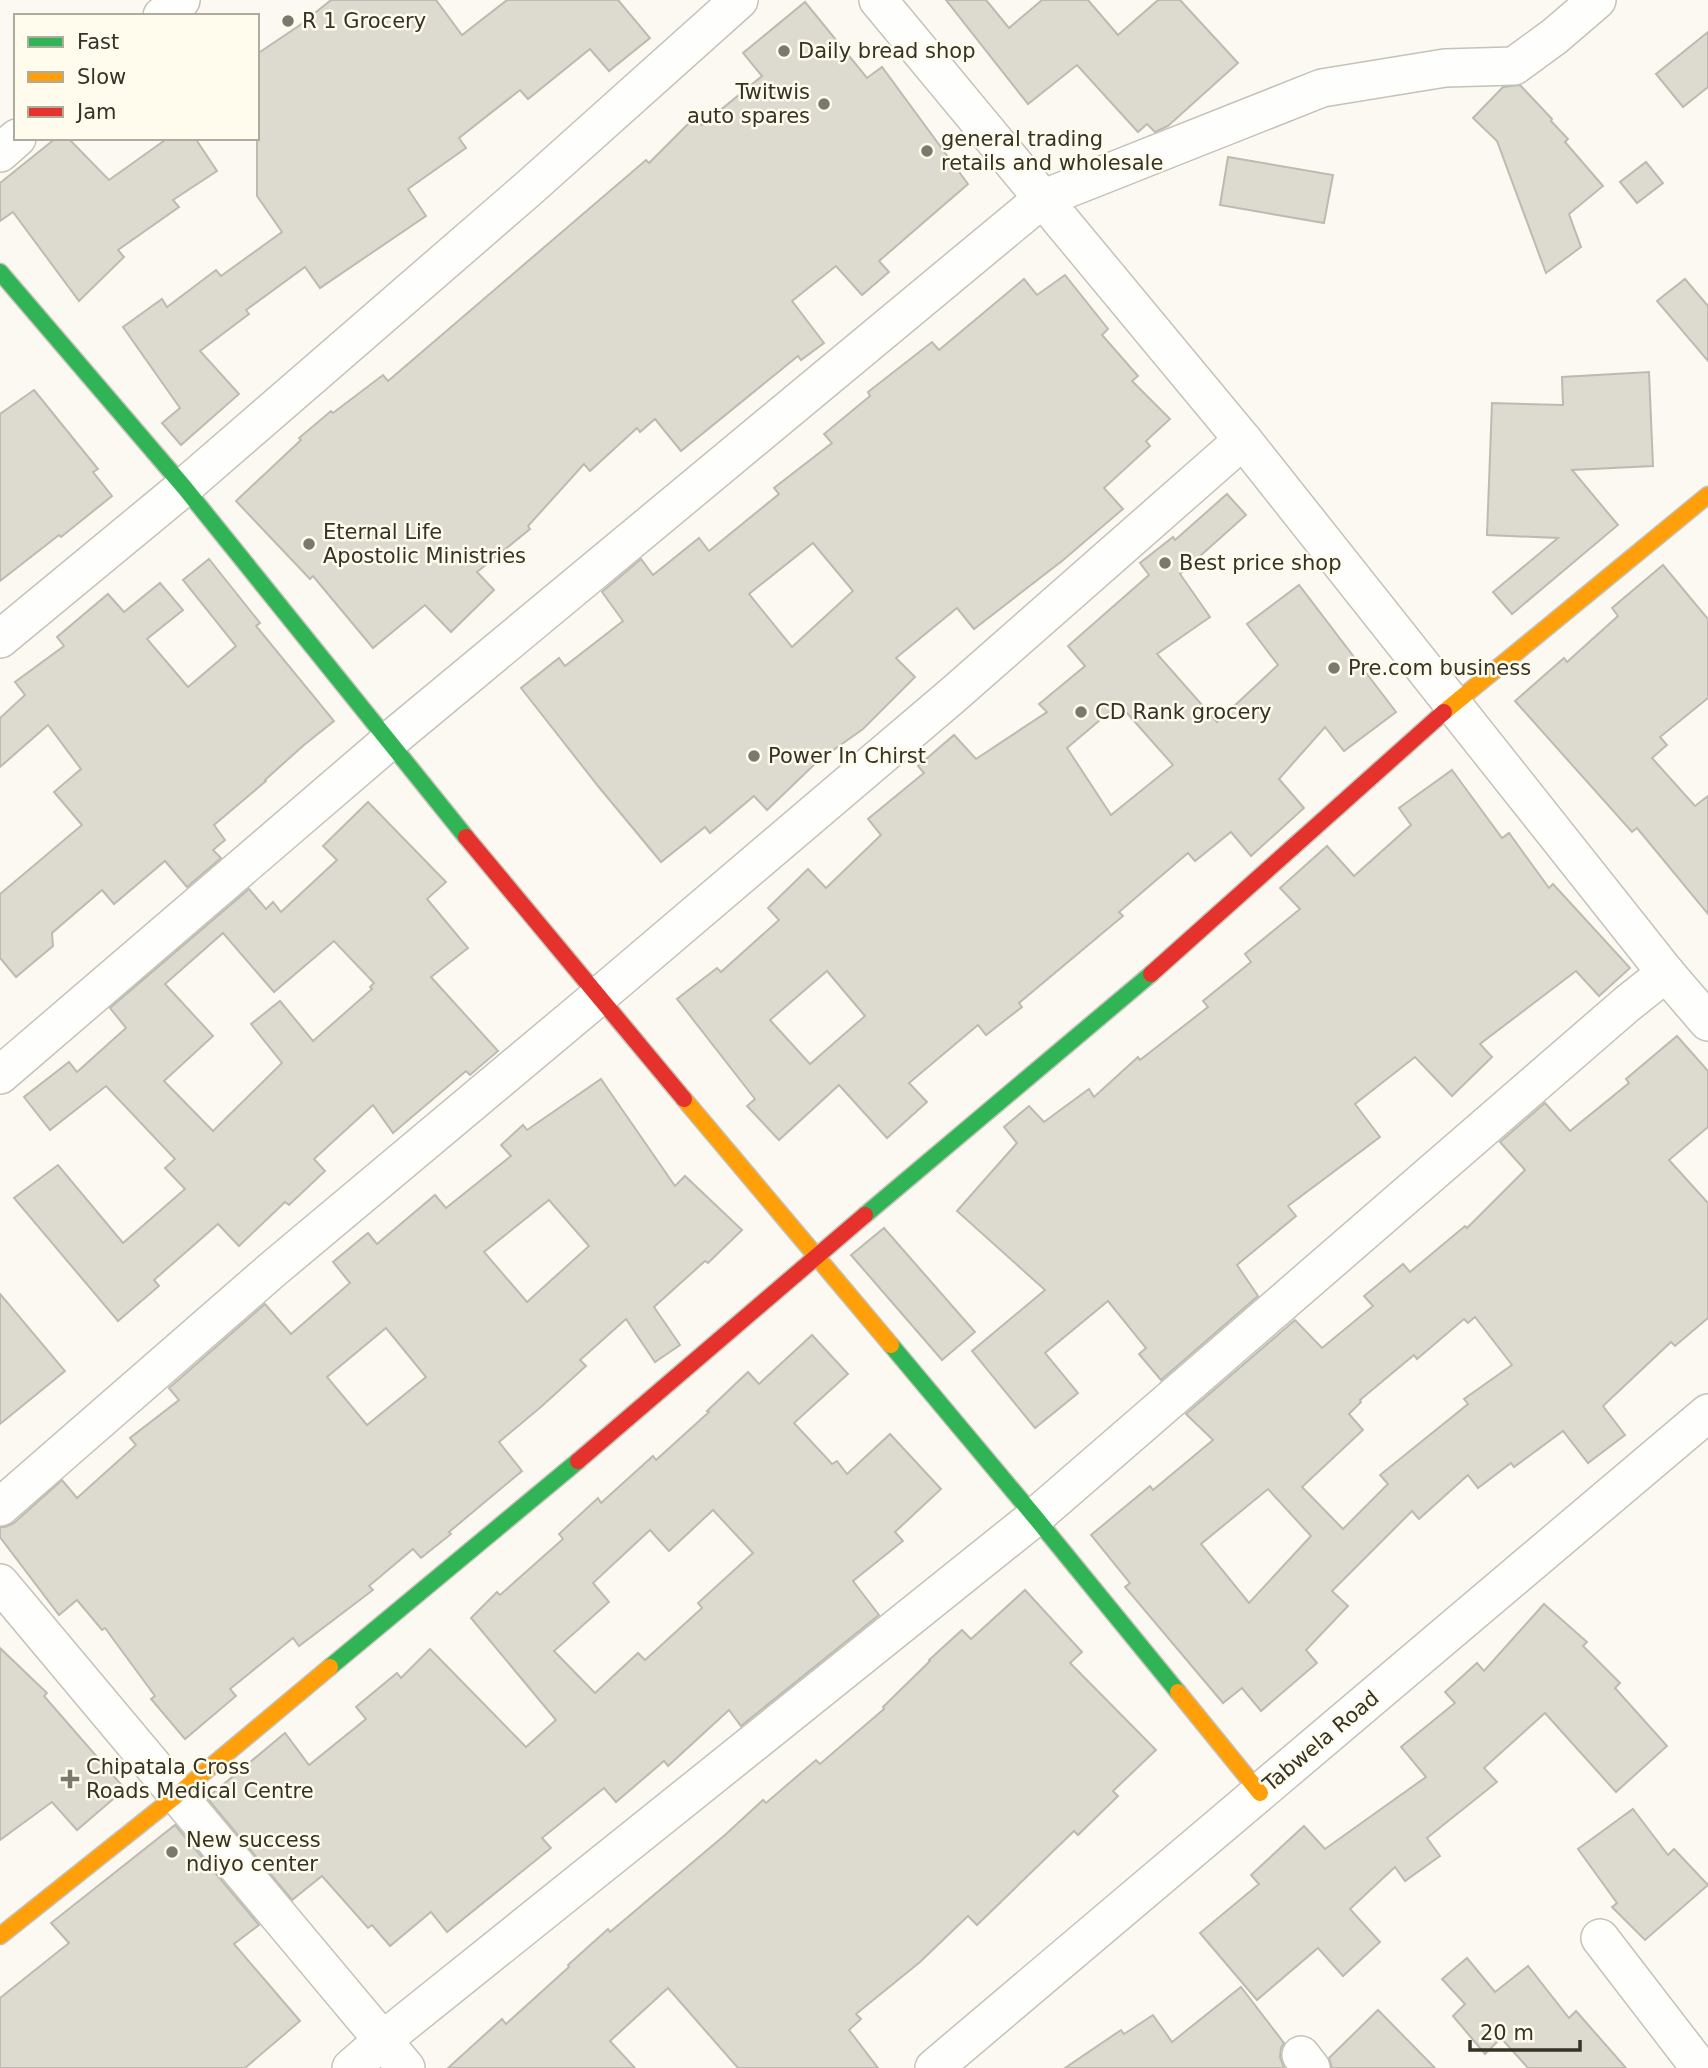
<svg xmlns="http://www.w3.org/2000/svg" width="1708" height="2068" font-family="'DejaVu Sans',sans-serif">
<style>
.building{fill:#dddacf;stroke:#bdbbb1;stroke-width:2;fill-rule:evenodd}
.lines{fill:none;stroke-linecap:round;stroke-linejoin:round}
.street-casing{stroke:#c5c2b8;stroke-width:40}
.fast-casing{stroke:#c5c2b8;stroke-width:19}
.slow-casing{stroke:#c5c2b8;stroke-width:19}
.jam-casing{stroke:#c5c2b8;stroke-width:19}
.street{stroke:#fefefd;stroke-width:37}
.fast{stroke:#30b455;stroke-width:16}
.slow{stroke:#ff9f0a;stroke-width:16}
.jam{stroke:#e5322d;stroke-width:16}
.poi-dot{fill:#7b786c;stroke:#fffbed;stroke-width:2.5}
.labels{text-anchor:middle;dominant-baseline:central;stroke-width:5;stroke-linejoin:round;paint-order:stroke}
.poi-label{font-size:21px;fill:#363224;stroke:#fffbed;text-anchor:start}
.street-label{font-size:21px;fill:#363224;stroke:#fffbed}
</style>
<rect width="100%" height="100%" fill="#fbf9f1"/>
<g class="building">
<path d="M 331,0 L 436,0 L 462,35 L 507,0 L 618,0 L 650,38 L 609,71 L 590,49 L 528,99 L 520,90 L 459,138 L 466,148 L 408,189 L 426,216 L 320,288 L 305,267 L 246,310 L 249,314 L 200,351 L 239,394 L 181,445 L 162,423 L 180,408 L 123,327 L 162,299 L 167,307 L 216,270 L 221,276 L 282,232 L 257,196 L 257,54 L 300,25 Z"/>
<path d="M 946,0 L 986,0 L 1009,28 L 1042,0 L 1088,0 L 1118,35 L 1158,0 L 1180,0 L 1238,63 L 1168,126 L 1155,132 L 1147,124 L 1138,132 L 1077,65 L 1028,104 Z"/>
<path d="M 805,2 L 867,78 L 882,67 L 968,184 L 879,261 L 889,272 L 862,295 L 836,266 L 792,301 L 824,343 L 801,360 L 798,356 L 681,451 L 655,419 L 640,432 L 637,428 L 590,471 L 584,464 L 528,526 L 530,529 L 477,572 L 494,590 L 451,632 L 425,605 L 373,648 L 313,576 L 310,579 L 236,501 L 301,440 L 299,438 L 331,411 L 333,413 L 383,375 L 388,381 L 646,160 L 649,163 L 695,117 L 702,125 L 762,76 L 743,53 Z"/>
<path d="M 1708,32 L 1708,87 L 1683,107 L 1656,74 Z"/>
<path d="M 1520,85 L 1552,119 L 1551,121 L 1568,139 L 1565,142 L 1603,186 L 1569,214 L 1581,247 L 1546,273 L 1497,141 L 1473,118 L 1503,87 Z"/>
<path d="M 56,138 L 68,138 L 109,180 L 168,138 L 195,138 L 217,171 L 173,200 L 179,207 L 118,250 L 124,257 L 79,301 L 13,212 L 0,221 L 0,183 Z"/>
<path d="M 1228,157 L 1333,175 L 1324,223 L 1220,205 Z"/>
<path d="M 1646,162 L 1663,183 L 1637,203 L 1620,182 Z"/>
<path d="M 1065,275 L 1108,329 L 1102,335 L 1138,376 L 1132,381 L 1170,419 L 1146,441 L 1150,446 L 1104,488 L 1123,509 L 1062,561 L 974,629 L 957,608 L 896,658 L 915,677 L 863,729 L 818,761 L 767,810 L 754,796 L 710,833 L 705,827 L 661,862 L 598,786 L 521,688 L 559,658 L 565,666 L 623,621 L 602,592 L 641,559 L 653,575 L 699,538 L 709,551 L 779,494 L 774,488 L 832,443 L 824,434 L 870,396 L 868,392 L 932,342 L 939,350 L 1024,279 L 1037,295 ZM 813,543 L 853,591 L 792,647 L 749,594 Z"/>
<path d="M 1685,279 L 1708,306 L 1708,361 L 1657,301 Z"/>
<path d="M 1649,372 L 1653,466 L 1572,470 L 1618,525 L 1512,614 L 1493,592 L 1558,538 L 1487,535 L 1492,403 L 1563,405 L 1562,377 Z"/>
<path d="M 34,390 L 98,469 L 93,472 L 112,496 L 61,537 L 59,535 L 0,581 L 0,414 Z"/>
<path d="M 1227,494 L 1246,515 L 1180,574 L 1210,617 L 1157,654 L 1217,722 L 1278,665 L 1247,624 L 1299,585 L 1396,712 L 1344,751 L 1325,727 L 1279,779 L 1304,808 L 1251,856 L 1231,832 L 1195,861 L 1188,853 L 1119,912 L 1123,916 L 1019,1003 L 1022,1007 L 986,1035 L 978,1025 L 909,1083 L 927,1102 L 887,1138 L 839,1085 L 779,1140 L 747,1106 L 755,1099 L 677,999 L 717,968 L 721,972 L 779,920 L 768,908 L 808,869 L 826,888 L 881,835 L 868,819 L 924,773 L 918,766 L 954,735 L 976,759 L 1047,712 L 1039,704 L 1085,666 L 1068,646 L 1149,575 L 1140,563 L 1173,537 L 1175,540 ZM 1119,704 L 1173,765 L 1111,815 L 1067,748 ZM 827,971 L 865,1016 L 810,1064 L 770,1020 Z"/>
<path d="M 209,559 L 260,623 L 256,626 L 334,721 L 304,745 L 265,780 L 266,781 L 214,825 L 225,840 L 213,850 L 221,858 L 187,887 L 165,861 L 114,904 L 102,890 L 52,933 L 53,946 L 16,977 L 0,958 L 0,894 L 82,825 L 54,792 L 81,769 L 48,725 L 0,767 L 0,718 L 25,695 L 15,682 L 64,646 L 57,637 L 108,594 L 124,612 L 160,583 L 183,610 L 147,639 L 188,687 L 236,646 L 183,580 Z"/>
<path d="M 1663,565 L 1708,619 L 1708,698 L 1660,737 L 1667,745 L 1652,758 L 1695,806 L 1708,796 L 1708,914 L 1637,828 L 1632,832 L 1515,701 L 1564,658 L 1567,662 L 1618,616 L 1612,608 Z"/>
<path d="M 1452,770 L 1502,838 L 1509,833 L 1549,888 L 1553,884 L 1630,968 L 1599,996 L 1576,971 L 1480,1044 L 1492,1057 L 1452,1096 L 1415,1057 L 1355,1104 L 1380,1137 L 1288,1206 L 1296,1216 L 1237,1265 L 1258,1296 L 1161,1380 L 1139,1354 L 1146,1348 L 1108,1301 L 1045,1353 L 1078,1393 L 1035,1428 L 972,1351 L 1045,1290 L 957,1211 L 1017,1143 L 1004,1127 L 1029,1106 L 1044,1122 L 1089,1089 L 1094,1097 L 1138,1057 L 1140,1060 L 1208,1007 L 1203,1001 L 1251,962 L 1245,954 L 1300,909 L 1280,888 L 1327,846 L 1354,876 L 1411,825 L 1399,808 Z"/>
<path d="M 368,802 L 446,882 L 427,899 L 468,948 L 431,977 L 498,1051 L 470,1075 L 466,1071 L 393,1133 L 373,1105 L 314,1159 L 325,1171 L 289,1205 L 285,1202 L 239,1246 L 218,1224 L 154,1280 L 159,1286 L 118,1321 L 14,1198 L 58,1165 L 123,1243 L 185,1189 L 165,1168 L 175,1159 L 106,1086 L 50,1130 L 24,1097 L 69,1062 L 77,1072 L 126,1028 L 110,1008 L 249,889 L 266,909 L 273,902 L 281,912 L 337,860 L 323,846 ZM 223,933 L 274,992 L 334,941 L 374,983 L 370,987 L 372,989 L 313,1041 L 280,1001 L 251,1024 L 282,1063 L 213,1131 L 164,1081 L 213,1036 L 165,984 Z"/>
<path d="M 1677,1036 L 1708,1071 L 1708,1127 L 1669,1160 L 1708,1203 L 1708,1318 L 1675,1346 L 1671,1342 L 1603,1406 L 1625,1435 L 1588,1463 L 1563,1431 L 1514,1467 L 1511,1463 L 1478,1488 L 1468,1475 L 1419,1519 L 1412,1511 L 1332,1591 L 1348,1606 L 1306,1650 L 1317,1663 L 1261,1711 L 1242,1688 L 1223,1703 L 1125,1587 L 1130,1583 L 1091,1535 L 1150,1486 L 1153,1490 L 1213,1440 L 1186,1414 L 1295,1320 L 1322,1348 L 1373,1306 L 1364,1296 L 1403,1264 L 1410,1272 L 1465,1226 L 1467,1228 L 1525,1170 L 1500,1142 L 1545,1103 L 1570,1131 L 1629,1083 L 1626,1079 ZM 1475,1317 L 1512,1365 L 1464,1399 L 1468,1404 L 1380,1475 L 1388,1484 L 1343,1529 L 1302,1487 L 1363,1430 L 1349,1414 L 1361,1402 L 1360,1400 L 1414,1355 L 1417,1359 L 1464,1319 L 1468,1323 ZM 1268,1489 L 1311,1536 L 1249,1603 L 1201,1544 Z"/>
<path d="M 601,1079 L 675,1186 L 685,1176 L 742,1230 L 708,1263 L 705,1261 L 654,1307 L 680,1345 L 655,1362 L 626,1319 L 580,1360 L 586,1366 L 542,1406 L 499,1442 L 522,1471 L 449,1532 L 451,1534 L 421,1558 L 413,1549 L 369,1586 L 373,1590 L 299,1646 L 293,1638 L 230,1689 L 236,1696 L 185,1739 L 151,1699 L 155,1696 L 105,1628 L 102,1630 L 77,1600 L 59,1615 L 0,1537 L 0,1527 L 5,1527 L 14,1523 L 62,1480 L 77,1498 L 136,1445 L 130,1438 L 179,1400 L 169,1388 L 265,1304 L 291,1334 L 350,1283 L 333,1262 L 368,1233 L 377,1244 L 435,1195 L 446,1208 L 511,1156 L 501,1145 L 523,1125 L 527,1130 ZM 549,1200 L 589,1246 L 527,1302 L 484,1252 ZM 386,1328 L 426,1377 L 367,1425 L 327,1377 Z"/>
<path d="M 884,1228 L 975,1332 L 942,1360 L 851,1255 Z"/>
<path d="M 0,1294 L 65,1371 L 0,1424 Z"/>
<path d="M 812,1335 L 848,1374 L 794,1423 L 832,1464 L 837,1461 L 847,1474 L 890,1434 L 941,1489 L 895,1532 L 903,1541 L 853,1581 L 879,1615 L 741,1726 L 729,1710 L 668,1766 L 664,1761 L 616,1802 L 604,1788 L 542,1838 L 551,1848 L 447,1932 L 431,1912 L 390,1946 L 372,1925 L 368,1928 L 322,1876 L 292,1900 L 207,1798 L 285,1733 L 309,1765 L 366,1719 L 356,1707 L 397,1673 L 401,1678 L 430,1649 L 526,1747 L 556,1720 L 471,1618 L 497,1592 L 500,1595 L 563,1539 L 559,1534 L 598,1498 L 601,1503 L 653,1456 L 656,1460 L 709,1412 L 707,1411 L 748,1372 L 759,1384 ZM 713,1510 L 753,1553 L 698,1603 L 702,1608 L 645,1660 L 638,1653 L 595,1693 L 554,1651 L 609,1602 L 593,1583 L 650,1530 L 669,1551 Z"/>
<path d="M 1025,1590 L 1082,1652 L 1070,1663 L 1156,1750 L 1113,1791 L 1118,1796 L 1078,1835 L 1074,1831 L 977,1925 L 968,1916 L 920,1962 L 856,2014 L 861,2019 L 849,2030 L 878,2068 L 738,2068 L 668,1988 L 610,2041 L 635,2068 L 448,2068 L 502,2019 L 506,2024 L 569,1967 L 568,1965 L 608,1929 L 610,1932 L 725,1835 L 763,1800 L 766,1803 L 816,1760 L 820,1764 L 884,1709 L 883,1707 L 930,1661 L 929,1660 L 962,1630 L 971,1639 Z"/>
<path d="M 1544,1604 L 1587,1642 L 1583,1646 L 1620,1683 L 1615,1688 L 1667,1746 L 1616,1792 L 1545,1713 L 1484,1768 L 1497,1782 L 1427,1838 L 1440,1856 L 1405,1881 L 1395,1867 L 1350,1909 L 1380,1942 L 1343,1976 L 1318,1948 L 1257,2000 L 1200,1933 L 1259,1884 L 1251,1875 L 1304,1826 L 1325,1849 L 1426,1777 L 1401,1747 L 1455,1703 L 1445,1692 L 1477,1663 L 1484,1671 Z"/>
<path d="M 0,1648 L 47,1693 L 44,1696 L 125,1789 L 77,1830 L 52,1802 L 0,1840 Z"/>
<path d="M 1633,1809 L 1668,1855 L 1674,1849 L 1708,1885 L 1645,1940 L 1612,1907 L 1617,1903 L 1578,1849 Z"/>
<path d="M 175,1825 L 259,1925 L 234,1944 L 300,2021 L 245,2068 L 0,2068 L 0,1998 L 69,1943 L 51,1923 Z"/>
<path d="M 1467,1958 L 1495,1992 L 1528,1966 L 1569,2018 L 1576,2011 L 1626,2068 L 1528,2068 L 1501,2038 L 1485,2054 L 1453,2016 L 1465,2004 L 1442,1979 Z"/>
<path d="M 1241,1987 L 1284,2043 L 1281,2048 L 1280,2057 L 1284,2068 L 1065,2068 L 1121,2030 L 1124,2034 L 1153,2015 L 1172,2042 Z"/>
<path d="M 1378,2010 L 1435,2068 L 1332,2068 L 1329,2058 Z"/>
</g>
<g class="lines">
<defs>
<g id="street">
<path d="M 878,0 L 1243,440 L 1666,973 L 1708,1022"/>
<path d="M 162,16 L 181,0"/>
<path d="M 0,153 L 17,138"/>
<path d="M 0,639 L 184,487 L 528,189 L 739,0"/>
<path d="M 0,1075 L 388,742 L 1042,199 L 1322,88 L 1445,68 L 1514,66 L 1555,36 L 1597,0"/>
<path d="M 0,1507 L 272,1270 L 598,997 L 953,695 L 1243,440"/>
<path d="M 0,1583 L 406,2068"/>
<path d="M 1600,1938 L 1700,2068"/>
<path d="M 1301,2055 L 1311,2068"/>
<path d="M 351,2068 L 383,2040 L 1035,1517 L 1627,1004 L 1666,973"/>
<path d="M 934,2068 L 1708,1413"/>
</g>
<g id="fast">
<path d="M 0,272 L 184,487 L 466,837"/>
<path d="M 865,1215 L 1151,974"/>
<path d="M 891,1345 L 1035,1517 L 1178,1692"/>
<path d="M 330,1667 L 578,1461"/>
</g>
<g id="slow">
<path d="M 1444,712 L 1708,495"/>
<path d="M 684,1099 L 891,1345"/>
<path d="M 1178,1692 L 1260,1793"/>
<path d="M 0,1936 L 177,1795 L 330,1667"/>
</g>
<g id="jam">
<path d="M 466,837 L 684,1099"/>
<path d="M 1151,974 L 1444,712"/>
<path d="M 578,1461 L 865,1215"/>
</g>
</defs>
<use href="#street" class="street-casing"/>
<use href="#fast" class="fast-casing"/>
<use href="#slow" class="slow-casing"/>
<use href="#jam" class="jam-casing"/>
<use href="#street" class="street"/>
<use href="#fast" class="fast"/>
<use href="#slow" class="slow"/>
<use href="#jam" class="jam"/>
</g>
<g class="poi-dot">
<circle cx="288" cy="21" r="7"/>
<circle cx="784" cy="51" r="7"/>
<circle cx="824" cy="104" r="7"/>
<circle cx="927" cy="151" r="7"/>
<circle cx="309" cy="544" r="7"/>
<circle cx="1165" cy="563" r="7"/>
<circle cx="1334" cy="668" r="7"/>
<circle cx="1081" cy="712" r="7"/>
<circle cx="754" cy="756" r="7"/>
<path d="M66.5 1768.5h7v7h7v7h-7v7h-7v-7h-7v-7h7z"/>
<circle cx="172" cy="1852" r="7"/>
</g>
<g class="labels">
<g class="poi-label">
<text x="302" y="21">R 1 Grocery</text>
<text x="798" y="51">Daily bread shop</text>
<text x="810" y="92" text-anchor="end">Twitwis<tspan x="810" dy="24">auto spares</tspan></text>
<text x="941" y="139">general trading<tspan x="941" dy="24">retails and wholesale</tspan></text>
<text x="323" y="532">Eternal Life<tspan x="323" dy="24">Apostolic Ministries</tspan></text>
<text x="1179" y="563">Best price shop</text>
<text x="1348" y="668">Pre.com business</text>
<text x="1095" y="712">CD Rank grocery</text>
<text x="768" y="756">Power In Chirst</text>
<text x="86" y="1767">Chipatala Cross<tspan x="86" dy="24">Roads Medical Centre</tspan></text>
<text x="186" y="1840">New success<tspan x="186" dy="24">ndiyo center</tspan></text>
</g>
<g class="street-label">
<text transform="translate(1321 1741) rotate(-40)">Tabwela Road</text>
</g>
</g>
<rect x="14" y="14" width="245" height="126" fill="#fffbed" stroke="#afab9d" stroke-width="2"/>
<rect x="28" y="37" width="35" height="10" fill="#30b455" stroke="#afab9d" stroke-width="2"/>
<text x="77" y="49" font-size="21" fill="#363224">Fast</text>
<rect x="28" y="72" width="35" height="10" fill="#ff9f0a" stroke="#afab9d" stroke-width="2"/>
<text x="77" y="84" font-size="21" fill="#363224">Slow</text>
<rect x="28" y="107" width="35" height="10" fill="#e5322d" stroke="#afab9d" stroke-width="2"/>
<text x="77" y="119" font-size="21" fill="#363224">Jam</text>
<path d="M1470 2040v10h110v-10" fill="none" stroke="#363224" stroke-width="3.5"/>
<text x="1480" y="2040" font-size="21" fill="#363224" stroke="#fffbed" stroke-width="5" paint-order="stroke">20 m</text>
</svg>
